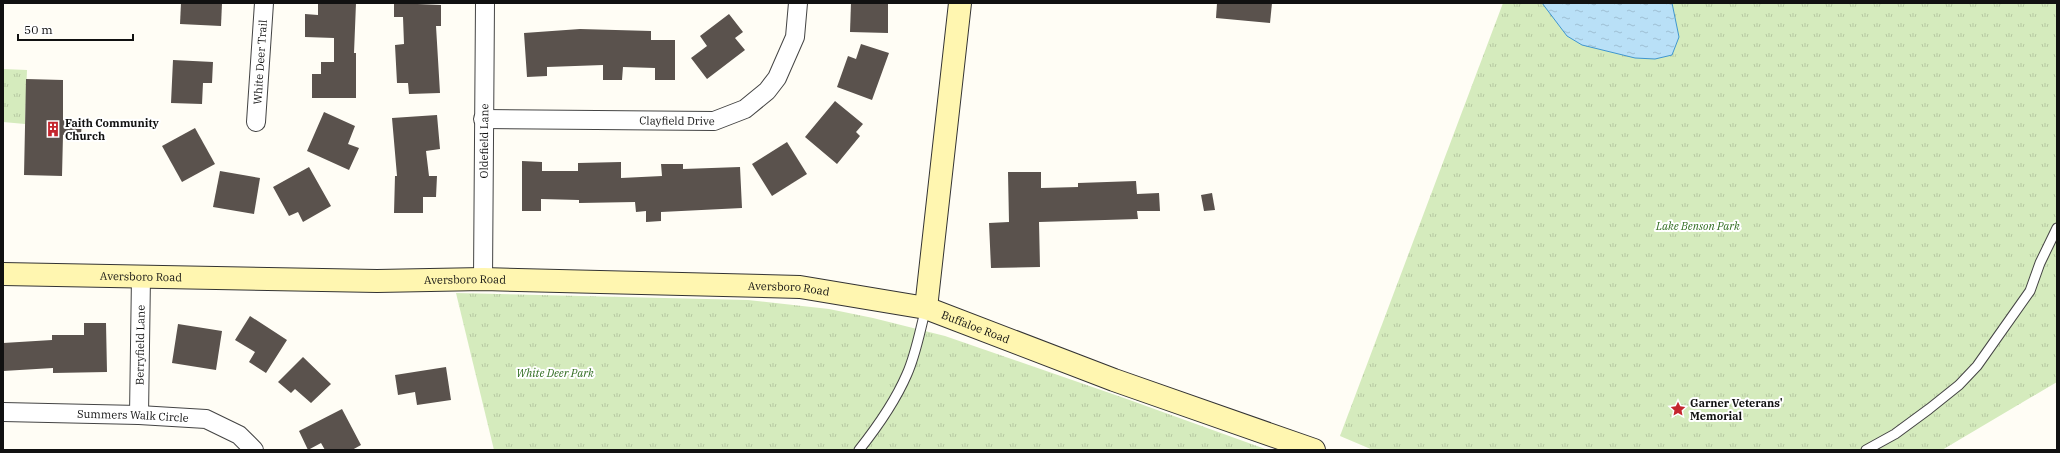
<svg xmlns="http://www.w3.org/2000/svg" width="2060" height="453" font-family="'IBM Plex Serif',serif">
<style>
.park{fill:url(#park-tufts)}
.water{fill:url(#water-ripples);stroke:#3f96cf}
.building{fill:#5a524d}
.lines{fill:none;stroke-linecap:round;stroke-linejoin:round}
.lane-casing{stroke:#444;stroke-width:11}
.street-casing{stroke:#444;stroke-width:20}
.secondary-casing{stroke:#333;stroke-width:24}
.lane{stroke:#fff;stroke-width:9}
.street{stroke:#fff;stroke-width:18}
.secondary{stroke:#fff6b0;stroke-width:22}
.labels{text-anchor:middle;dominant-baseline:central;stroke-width:4;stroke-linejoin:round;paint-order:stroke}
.street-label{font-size:11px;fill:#111;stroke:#fff}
.poi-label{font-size:11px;font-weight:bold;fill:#111;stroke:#fff;text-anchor:start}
.park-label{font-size:11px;font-style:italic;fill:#2f6b1f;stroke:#fff}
</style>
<defs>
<pattern id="park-tufts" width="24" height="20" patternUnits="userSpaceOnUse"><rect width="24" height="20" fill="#d5ebbd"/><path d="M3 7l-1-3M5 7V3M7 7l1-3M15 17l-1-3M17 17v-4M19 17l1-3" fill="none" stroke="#b6c8a1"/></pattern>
<pattern id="water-ripples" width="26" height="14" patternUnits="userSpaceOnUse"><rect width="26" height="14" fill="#b9e0f7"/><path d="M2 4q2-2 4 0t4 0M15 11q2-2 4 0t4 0" fill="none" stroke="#9ebfd3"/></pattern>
</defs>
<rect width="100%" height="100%" fill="#fffdf5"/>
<g class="park">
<path d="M 1503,3 L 2057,3 L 2057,382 L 1942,450 L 1373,450 L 1340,436 Z"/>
<path d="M 3,69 L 27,70 L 25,124 L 3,122 Z"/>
<path d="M 456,293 L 748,300 L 829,309 L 873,318 L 945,336 L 1124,398 L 1268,450 L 494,450 Z"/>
</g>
<path class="water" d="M 1542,3 L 1672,3 L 1679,37 L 1672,55 L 1655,59 L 1635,58 L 1582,45 L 1567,36 Z"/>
<g class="building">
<path d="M 181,3 L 222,3 L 221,26 L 180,24 Z"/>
<path d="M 318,3 L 356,3 L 354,53 L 356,53 L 356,98 L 312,98 L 312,74 L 321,74 L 321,62 L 334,62 L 334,38 L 305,37 L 305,14 L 318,15 Z"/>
<path d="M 394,3 L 441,5 L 441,26 L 436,26 L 440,93 L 409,94 L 408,83 L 397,83 L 395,45 L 404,44 L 403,17 L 394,17 Z"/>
<path d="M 851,3 L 888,3 L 888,33 L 850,32 Z"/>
<path d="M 1217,3 L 1272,3 L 1270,23 L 1216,18 Z"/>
<path d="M 729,14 L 743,32 L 735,38 L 745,50 L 707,79 L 691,58 L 707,46 L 700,36 Z"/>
<path d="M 580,29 L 651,31 L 651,40 L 675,40 L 675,80 L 655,80 L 655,68 L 623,67 L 622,80 L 603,80 L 603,65 L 547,67 L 547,76 L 527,77 L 524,33 Z"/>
<path d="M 861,44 L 889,53 L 872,100 L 837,87 L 848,56 L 856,59 Z"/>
<path d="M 173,60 L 213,62 L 212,83 L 203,83 L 202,104 L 171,103 Z"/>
<path d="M 26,79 L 63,80 L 63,120 L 82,120 L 81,135 L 63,135 L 62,176 L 24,175 Z"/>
<path d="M 835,101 L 863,124 L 856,132 L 860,136 L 837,164 L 805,137 Z"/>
<path d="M 324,112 L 355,126 L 348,144 L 359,148 L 349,170 L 307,151 Z"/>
<path d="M 437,115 L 440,149 L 426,151 L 429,176 L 437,176 L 436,197 L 423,197 L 423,213 L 394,213 L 395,176 L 397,176 L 392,118 Z"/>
<path d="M 195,128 L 215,164 L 182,182 L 162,146 Z"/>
<path d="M 787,142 L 807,174 L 772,196 L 752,164 Z"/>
<path d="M 522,161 L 542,162 L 542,171 L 578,171 L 578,163 L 621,162 L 621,178 L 662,176 L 661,164 L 683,164 L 683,169 L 740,167 L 742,208 L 661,212 L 661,221 L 646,222 L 646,211 L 636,212 L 635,202 L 579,203 L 579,200 L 541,199 L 541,211 L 522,211 Z"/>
<path d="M 309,167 L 331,206 L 303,222 L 298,212 L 289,216 L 273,187 Z"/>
<path d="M 220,171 L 260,178 L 254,214 L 213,207 Z"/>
<path d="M 1008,172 L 1041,172 L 1041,188 L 1078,187 L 1078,183 L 1136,181 L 1137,194 L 1159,193 L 1160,211 L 1137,211 L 1138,219 L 1039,222 L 1040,267 L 991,268 L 989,223 L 1009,222 Z"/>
<path d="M 1212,193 L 1215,210 L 1204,211 L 1201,195 Z"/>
<path d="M 250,316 L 287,340 L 266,373 L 249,362 L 255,352 L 235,340 Z"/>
<path d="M 84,323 L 106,323 L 107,372 L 53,373 L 53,368 L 3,371 L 3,343 L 52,340 L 52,335 L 84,335 Z"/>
<path d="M 178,324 L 222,331 L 216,370 L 172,363 Z"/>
<path d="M 303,357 L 331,384 L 311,403 L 295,389 L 291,393 L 278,382 Z"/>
<path d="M 446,367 L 451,400 L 417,405 L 415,392 L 398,395 L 395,375 Z"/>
<path d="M 342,409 L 361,445 L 352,450 L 325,450 L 321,443 L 308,450 L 299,431 Z"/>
</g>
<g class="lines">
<defs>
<g id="lane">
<path d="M 859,450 C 878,426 895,402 907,374 C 916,354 920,330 926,308"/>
<path d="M 1866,450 L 1895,434 L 1929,409 L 1959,385 L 1977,366 L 2030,291 L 2040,263 L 2057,228"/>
</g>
<g id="street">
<path id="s1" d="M 483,119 L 714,121 L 745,109 L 767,91 L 777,78 L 795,37 L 798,3"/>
<path id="s2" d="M 256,122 L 264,3"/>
<path id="s3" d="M 483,279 L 485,3"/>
<path id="s4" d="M 3,412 L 139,415 L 206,419 L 239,435 L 254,450"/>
<path id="s5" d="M 139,415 L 141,276"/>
</g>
<g id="secondary">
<path id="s6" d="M 3,274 L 377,281 L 483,279 L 800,287 L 926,308 L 1114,380 L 1314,450"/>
<path d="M 926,308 L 960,3"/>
</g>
</defs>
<use href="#lane" class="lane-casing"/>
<use href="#street" class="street-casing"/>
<use href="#secondary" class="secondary-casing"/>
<use href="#lane" class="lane"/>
<use href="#street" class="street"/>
<use href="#secondary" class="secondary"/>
</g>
<defs>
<symbol id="building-bare" viewBox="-9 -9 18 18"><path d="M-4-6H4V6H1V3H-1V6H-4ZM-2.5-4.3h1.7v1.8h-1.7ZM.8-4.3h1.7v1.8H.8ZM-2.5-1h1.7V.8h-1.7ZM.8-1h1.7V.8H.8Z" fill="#c4262e" stroke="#fff" stroke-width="2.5" paint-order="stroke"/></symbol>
<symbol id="sight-bare" viewBox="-9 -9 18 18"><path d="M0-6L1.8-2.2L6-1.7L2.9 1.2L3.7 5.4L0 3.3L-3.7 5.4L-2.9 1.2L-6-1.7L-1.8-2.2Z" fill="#c4262e" stroke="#fff" stroke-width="2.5" paint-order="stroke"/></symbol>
</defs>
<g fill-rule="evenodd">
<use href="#building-bare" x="42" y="118" width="22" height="22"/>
<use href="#sight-bare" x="1667" y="398" width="22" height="22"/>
</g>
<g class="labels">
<g class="street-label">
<text stroke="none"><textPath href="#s2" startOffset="60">White Deer Trail</textPath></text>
<text stroke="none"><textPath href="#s1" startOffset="194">Clayfield Drive</textPath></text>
<text stroke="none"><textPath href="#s3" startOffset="138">Oldefield Lane</textPath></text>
<text stroke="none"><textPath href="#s6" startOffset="138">Aversboro Road</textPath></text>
<text stroke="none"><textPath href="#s6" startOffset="462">Aversboro Road</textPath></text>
<text stroke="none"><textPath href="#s6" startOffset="786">Aversboro Road</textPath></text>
<text stroke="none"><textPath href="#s6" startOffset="978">Buffaloe Road</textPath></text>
<text stroke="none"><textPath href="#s5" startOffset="70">Berryfield Lane</textPath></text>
<text stroke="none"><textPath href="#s4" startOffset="130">Summers Walk Circle</textPath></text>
</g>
<g class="poi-label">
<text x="65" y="123">Faith Community<tspan x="65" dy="13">Church</tspan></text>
<text x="1690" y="403">Garner Veterans'<tspan x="1690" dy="13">Memorial</tspan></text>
</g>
<g class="park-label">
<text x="1698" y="226">Lake Benson Park</text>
<text x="555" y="373">White Deer Park</text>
</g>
</g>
<rect width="2060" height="453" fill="none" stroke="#111111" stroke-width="8"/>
<path d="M18 34v6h115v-6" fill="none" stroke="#111111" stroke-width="2"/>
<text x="24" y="34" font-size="12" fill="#111111" stroke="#ffffff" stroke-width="3" paint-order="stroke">50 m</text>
</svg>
